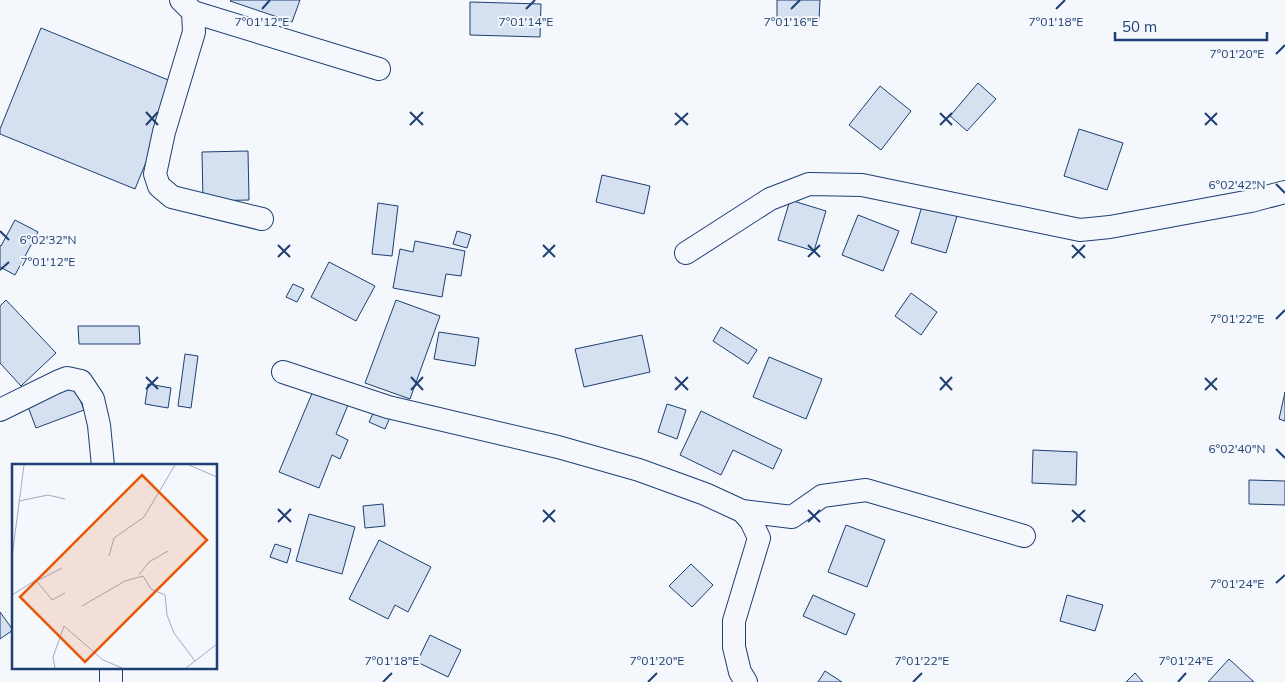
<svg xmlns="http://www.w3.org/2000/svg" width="1285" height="682" font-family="Mulish,sans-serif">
<rect width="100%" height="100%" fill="#f4f7fb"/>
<path fill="#d5e0f0" stroke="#1d3f73" d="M231 0H300L292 22 230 1Z
M777 0H820L819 20 777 19Z
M470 2 541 4 540 37 470 35Z
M41 28 178 84 135 189 0 134V129Z
M978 83 996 99 967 131 950 116Z
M880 86 911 111 881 150 849 125Z
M1079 129 1123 143 1107 190 1064 176Z
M248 151 249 200 203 201 202 152Z
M602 175 650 186 644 214 596 202Z
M790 200 826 211 814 251 778 240Z
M378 203 398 206 392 256 372 254Z
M922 206 957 216 946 253 911 243Z
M858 215 899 231 883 271 842 255Z
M15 220 38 232 15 275 0 267V245L1 246Z
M457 231 471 235 467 248 453 244Z
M415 241 465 251 461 276 446 274 442 297 393 288 400 249 413 252Z
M329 262 375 286 356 321 311 297Z
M293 284 304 289 297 302 286 297Z
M911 293 937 312 921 335 895 316Z
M6 300 56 353 21 386 0 363V306Z
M396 300 440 316 410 399 365 383Z
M78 326H139L140 344H79Z
M721 327 757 350 748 364 713 341Z
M439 332 479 338 475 366 434 359Z
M642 335 650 372 584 387 575 349Z
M185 354 198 356 191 408 178 406Z
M769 357 822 379 806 419 753 397Z
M148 384 171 388 168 408 145 404Z
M75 386 84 410 36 428 27 404Z
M313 391 348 405 336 434 348 440 340 459 332 455 319 488 279 472Z
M1285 392V421L1279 419Z
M667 404 686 410 677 439 658 432Z
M377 405 392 413 385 429 369 422Z
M701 411 782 450 773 469 733 450 721 475 680 455Z
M1033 450 1077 452 1076 485 1032 483Z
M1249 480 1285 481V505L1249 504Z
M383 504 385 526 365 528 363 506Z
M309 514 355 527 342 574 296 561Z
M846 525 885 540 867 587 828 572Z
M379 540 431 567 408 612 395 605 388 619 349 599Z
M275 544 291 549 287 563 270 557Z
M691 564 713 585 692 607 669 586Z
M813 595 855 614 846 635 803 616Z
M1067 595 1103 605 1095 631 1060 621Z
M0 612 13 630 0 639Z
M430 635 461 650 448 677 417 662Z
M1229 659 1254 682H1208Z
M825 671 842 682H818Z
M1135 673 1143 682H1126Z"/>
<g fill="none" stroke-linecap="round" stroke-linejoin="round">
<g stroke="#1d3f73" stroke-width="24">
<path id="minor" d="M181 0 193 12 194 32 164 132 155 174 159 186 172 197 262 219
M193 12 379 69
M686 253 770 199 809 184 862 185 1080 230 1110 227 1251 201 1285 192
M283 372 388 407 558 447 639 470 705 494 742 511 751 521 759 538 734 621V647L740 672 746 682
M0 410 57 382 67 378 81 381 93 399 99 425 103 466
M742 511 792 517 822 496 866 490 1024 536
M111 682V668"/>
</g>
<use href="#minor" stroke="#f4f7fb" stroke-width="22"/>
</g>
<path fill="none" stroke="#1d3f73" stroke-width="2" d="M262 9 270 0M526 9 535 0M791 9 800 0M1056 9 1065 0M1276 54 1285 45M146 112 158 125M410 112 423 125M675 113 688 125M940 113 952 125M1205 113 1217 125M146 125 158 112M410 125 423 112M675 125 688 113M940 125 952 113M1205 125 1217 113M1276 184 1285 193M0 231 9 240M278 245 290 257M543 245 555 257M808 245 820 257M1072 245 1085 258M278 257 290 245M543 257 555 245M808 257 820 245M1072 258 1085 245M0 270 9 262M1276 319 1285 310M146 377 158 389M411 377 423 390M675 377 688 390M940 377 952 390M1205 378 1217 390M146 389 158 377M411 390 423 377M675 390 688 377M940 390 952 377M1205 390 1217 378M1276 449 1285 458M278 509 291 522M543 510 555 522M808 510 820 522M1072 510 1085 522M278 522 291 509M543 522 555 510M808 522 820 510M1072 522 1085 510M1276 583 1285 575M383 682 392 673M648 682 657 673M913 682 922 673M1178 682 1186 673"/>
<g transform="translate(12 464)">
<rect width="205" height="205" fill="#f4f7fb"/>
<path fill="none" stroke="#9eadc5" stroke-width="1" d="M177 1 205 13M7 37 36 31 53 35M97 92 102 74 132 53 163 1M0 93 12 1M127 111 137 98 156 87M27 116 50 104M0 131 24 116 40 136 53 129M70 142 113 117 131 112 139 125 153 131 155 151 162 169 183 197M43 204 41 193 52 162 91 196 110 204M174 204 205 180"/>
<path fill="#e8590c" fill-opacity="0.15" stroke="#e8590c" stroke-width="2.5" d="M130 11 195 76 73 198 8 133Z"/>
<rect width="205" height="205" fill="none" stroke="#1d3f73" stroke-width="2.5"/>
</g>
<g font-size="12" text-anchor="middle" fill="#1d3f73" stroke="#f4f7fb" stroke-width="4" stroke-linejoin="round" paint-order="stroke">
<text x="262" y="26">7°01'12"E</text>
<text x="526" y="26">7°01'14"E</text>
<text x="791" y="26">7°01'16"E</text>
<text x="1056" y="26">7°01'18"E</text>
<text x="1237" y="58">7°01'20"E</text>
<text x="1237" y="189">6°02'42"N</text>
<text x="48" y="244">6°02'32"N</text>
<text x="48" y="266">7°01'12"E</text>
<text x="1237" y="323">7°01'22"E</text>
<text x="1237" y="453">6°02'40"N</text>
<text x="1237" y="588">7°01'24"E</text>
<text x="922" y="665">7°01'22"E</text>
<text x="392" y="665">7°01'18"E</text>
<text x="657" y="665">7°01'20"E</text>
<text x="1186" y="665">7°01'24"E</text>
</g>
<path d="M1115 32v8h152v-8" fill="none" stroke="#1d3f73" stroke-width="2.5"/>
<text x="1122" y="32" font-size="15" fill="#1d3f73" stroke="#f4f7fb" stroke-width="4" paint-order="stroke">50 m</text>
</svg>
